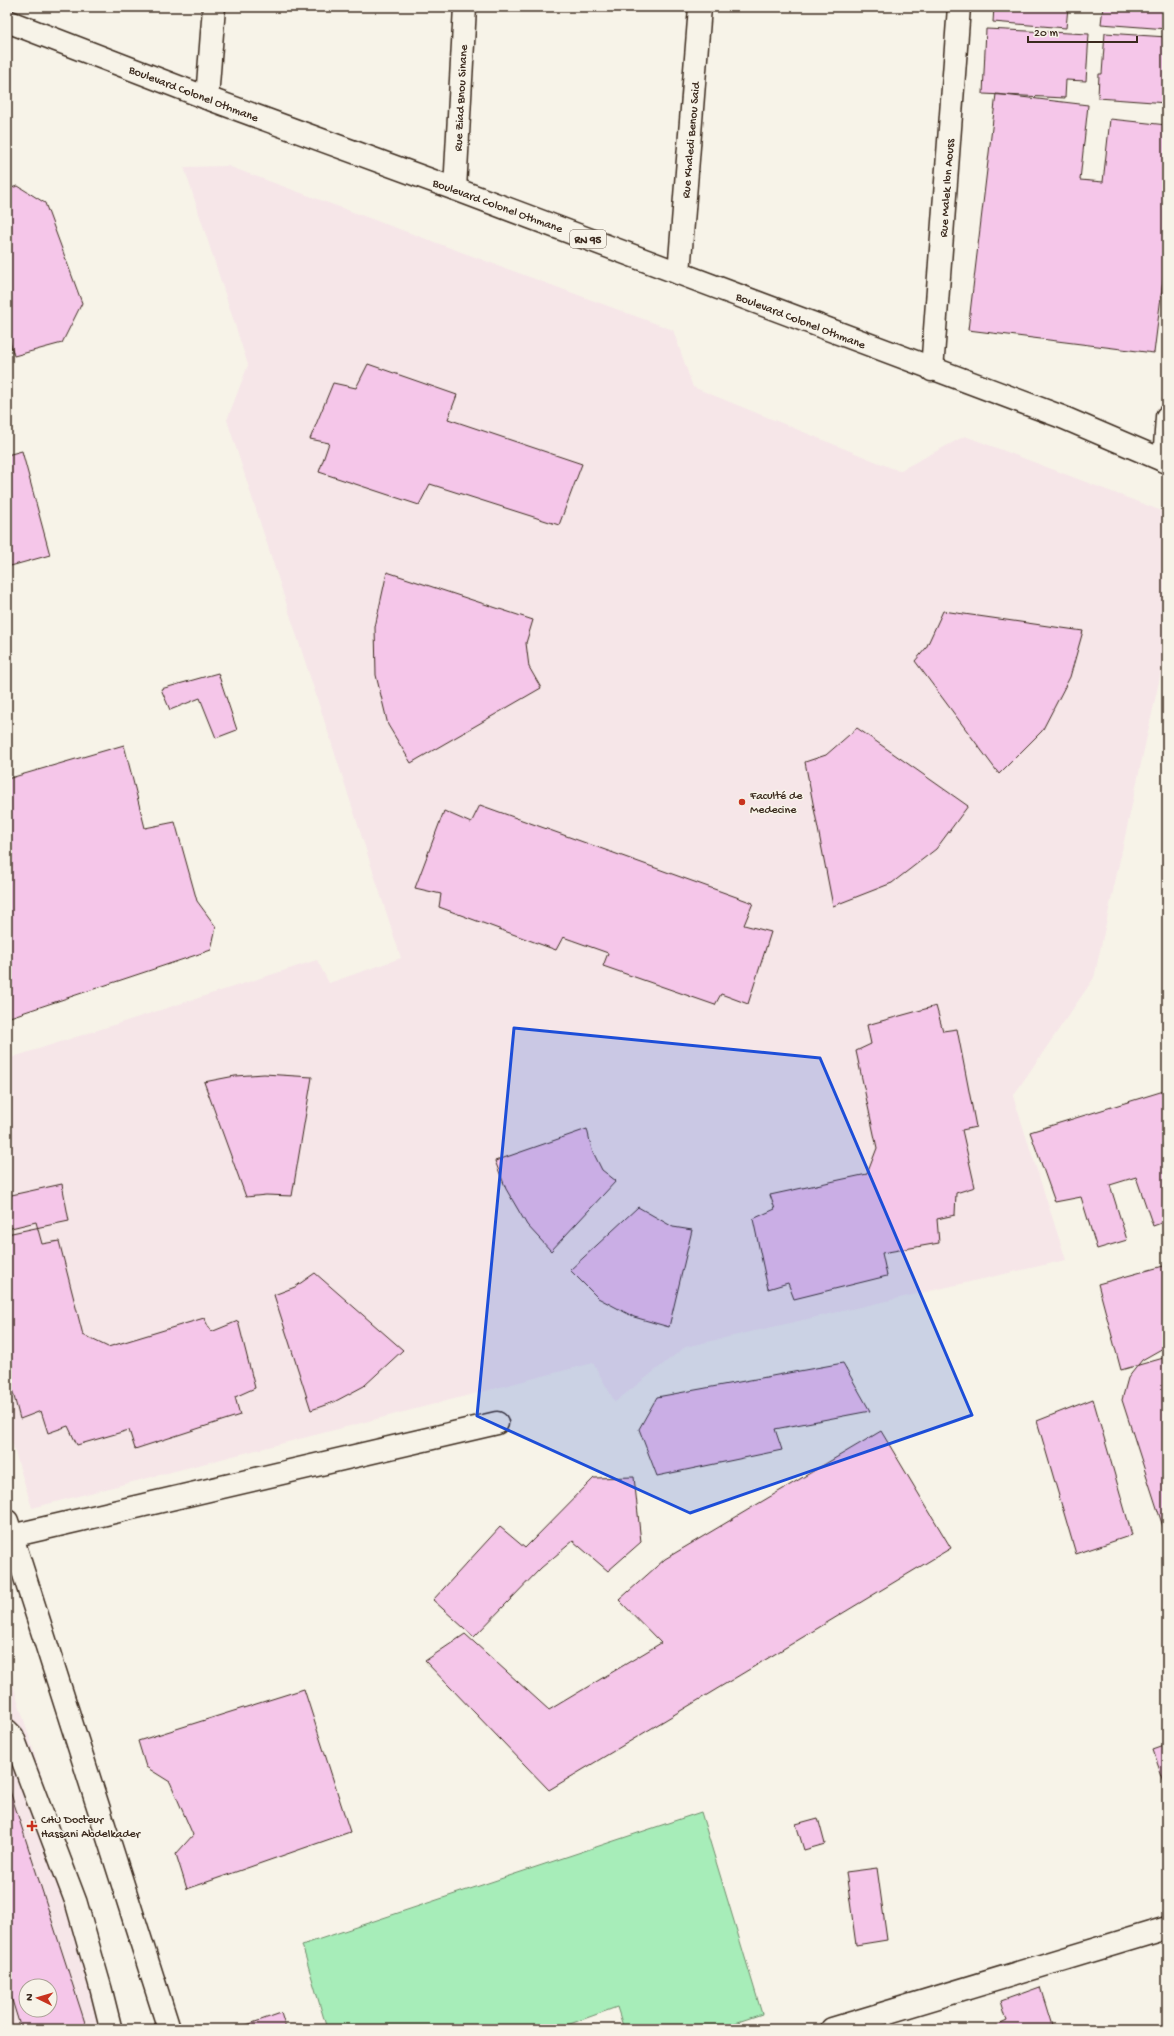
<svg xmlns="http://www.w3.org/2000/svg" width="1174" height="2036" font-family="'Gochi Hand',sans-serif">
<rect width="100%" height="100%" fill="#f7f3e8"/>
<filter id="ink" filterUnits="userSpaceOnUse"><feTurbulence type="fractalNoise" baseFrequency=".025" numOctaves="2"/><feDisplacementMap in="SourceGraphic" scale="8" xChannelSelector="R" yChannelSelector="G"/><feConvolveMatrix kernelMatrix="1 2 1 2 8 2 1 2 1" color-interpolation-filters="sRGB"/></filter>
<g filter="url(#ink)">
<path fill="#f6e6e8" fill-rule="evenodd" d="M228 166 673 330 693 387 899 471 965 436 1167 513V645L1094 978 1013 1096 1066 1260 685 1347 615 1402 593 1363 32 1508 7 1426V1059L317 960 329 983 401 958 227 420 248 365 184 167Z
M7 1666 121 2029H7ZM26 1986H50V2010H26Z"/>
<path fill="#a7edb9" stroke="#718c6c" d="M701 1812 762 2014 717 2029H624L617 2007 556 2029H327L302 1945Z"/>
<path fill="#f5c6e9" stroke="#3b2a1e" fill-rule="evenodd" d="M994 7H1068L1066 28 993 22Z
M1103 7H1167V29L1101 24Z
M986 29 1089 34 1086 81 1066 80 1065 98 983 94Z
M1105 33 1167 37V103L1098 98 1099 74H1102Z
M996 94 1088 105 1080 180 1103 182 1110 119 1167 125V248L1154 353 968 330Z
M18 186 45 203 82 303 62 343 14 356 7 331V189Z
M368 364 457 395 448 419 582 464 559 525 430 484 419 505 319 472 329 443 310 439 333 383 356 388Z
M22 451 50 555 7 567V455Z
M387 572 533 620 526 643 529 667 541 688 411 763 388 725 376 675 375 627Z
M943 611 1083 631 1070 677 1042 731 999 774 915 661 926 648Z
M218 673 237 730 216 738 200 698 170 710 161 689Z
M857 728 968 806 936 849 892 883 833 906 805 762 826 755Z
M124 745 145 828 175 822 197 901 216 927 211 950 7 1018V779Z
M480 805 753 903 744 925 771 932 748 1004 721 994 715 1005 603 966 608 953 563 937 556 950 439 907 441 894 415 888 444 811 471 823Z
M936 1006 943 1031 957 1029 976 1127 962 1130 975 1187 956 1193 955 1215 937 1219 939 1243 882 1253 887 1276 794 1299 788 1283 768 1289 753 1219 775 1209 770 1195 867 1174 877 1148 856 1051 871 1044 867 1025Z
M264 1074 312 1077 292 1196 266 1195 246 1197 204 1082 235 1076Z
M1167 1090V1221L1153 1226 1136 1177 1110 1185 1127 1240 1097 1249 1081 1197 1055 1202 1030 1132Z
M587 1129 592 1150 602 1170 616 1181 551 1251 527 1225 506 1189 495 1161Z
M62 1184 69 1221 7 1234V1196Z
M638 1207 673 1227 692 1230 669 1327 634 1317 598 1298 570 1270Z
M36 1222 42 1244 59 1241 83 1335 108 1347 204 1318 211 1332 238 1321 255 1388 235 1397 240 1415 135 1449 129 1430 77 1445 68 1426 48 1433 41 1411 20 1419 7 1370V1229Z
M1167 1265V1357L1121 1370 1098 1284Z
M315 1273 403 1350 364 1386 334 1402 311 1410 274 1295 295 1287Z
M1165 1347H1167V1539L1122 1400 1128 1378 1142 1360Z
M843 1363 870 1411 775 1429 782 1450 657 1476 639 1429 657 1397Z
M1093 1399 1132 1535 1076 1554 1037 1421Z
M881 1431 951 1548 549 1790 425 1661 465 1634 549 1710 661 1643 619 1600 665 1559Z
M634 1477 641 1542 608 1571 573 1541 541 1568 474 1637 433 1600 500 1527 525 1548 594 1478Z
M304 1689 350 1832 187 1889 176 1854 193 1835 170 1782 146 1767 138 1741Z
M1167 1745V1790L1153 1750Z
M9 1788 87 2029H21L7 1984V1789ZM26 1986H50V2010H26Z
M818 1818 825 1844 804 1850 796 1824Z
M877 1868 887 1940 856 1945 846 1872Z
M1040 1987 1053 2029H990L1007 2021 1001 2001Z
M281 2013 286 2029H235Z"/>
<g fill="none" stroke-linecap="round" stroke-linejoin="round">
<g stroke="#3b2a1e" stroke-width="24">
<path id="lane" d="M7 1730 13 1736 76 1902 101 1989 111 2029"/>
</g>
<g stroke="#3b2a1e" stroke-width="25">
<path id="street" d="M207 98 214 7
M455 189 465 7
M679 273 700 7
M932 370 959 7
M1164 461 1167 417
M7 1521 169 2029
M11 1536 497 1423
M832 2029 1167 1928"/>
</g>
<g stroke="#3b2a1e" stroke-width="25">
<path id="primary" d="M7 21 207 98 455 189 1062 417 1167 462"/>
</g>
<use href="#lane" stroke="#f7f3e8" stroke-width="21"/>
<use href="#street" stroke="#f7f3e8" stroke-width="22"/>
<use href="#primary" stroke="#f7f3e8" stroke-width="22"/>
</g>
</g>
<path fill="#1d4ed8" fill-opacity="0.2" stroke="#1d4ed8" stroke-width="3" stroke-linejoin="round" d="M514 1028 820 1058 972 1415 690 1513 477 1416Z"/>
<g fill="#c8321e" stroke="#f7f3e8" stroke-width="1.5">
<circle cx="742" cy="802" r="4"/>
<path d="M30 1820h4v4h4v4h-4v4h-4v-4h-4v-4h4z"/>
</g>
<g text-anchor="middle" stroke-width="3" stroke-linejoin="round" paint-order="stroke">
<rect fill="#f7f3e8" stroke="#73665b" stroke-width="1" x="570" y="230" width="36" height="18" rx="3"/>
<g font-size="11" font-weight="bold" fill="#3b2a1e">
<text x="588" y="243">RN 95</text>
</g>
<g font-size="12" fill="#3b2a1e" stroke="#f7f3e8">
<text transform="translate(194 93) rotate(21)" y="4">Boulevard Colonel Othmane</text>
<text transform="translate(460 98) rotate(-87)" y="4">Rue Ziad Bnou Sinane</text>
<text transform="translate(690 140) rotate(-85)" y="4">Rue Khaledi Benou Said</text>
<text transform="translate(946 188) rotate(-86)" y="4">Rue Malek Ibn Aouss</text>
<text transform="translate(498 205) rotate(20)" y="4">Boulevard Colonel Othmane</text>
<text transform="translate(801 320) rotate(21)" y="4">Boulevard Colonel Othmane</text>
</g>
<g font-size="12" fill="#3b2a1e" stroke="#f7f3e8" text-anchor="start">
<text x="750" y="799">Faculté de<tspan x="750" dy="14">Medecine</tspan></text>
<text x="41" y="1823">CHU Docteur<tspan x="41" dy="14">Hassani Abdelkader</tspan></text>
</g>
</g>
<rect width="1174" height="2036" fill="none" stroke="#f7f3e8" stroke-width="24"/>
<rect x="12" y="12" width="1150" height="2012" fill="none" stroke="#3b2a1e" stroke-width="1.5" filter="url(#ink)"/>
<g transform="translate(38 1998) rotate(275)"><circle r="19" fill="#f7f3e8" stroke="#aca397"/>
<path d="M0-3L7 15L0 10L-7 15Z" fill="#c8321e"/>
<text y="-6" font-size="11" font-weight="bold" text-anchor="middle" fill="#3b2a1e">N</text>
</g>
<path d="M1028 36v6h109v-6" fill="none" stroke="#3b2a1e" stroke-width="2"/>
<text x="1034" y="36" font-size="12" fill="#3b2a1e" stroke="#f7f3e8" stroke-width="3" paint-order="stroke">20 m</text>
</svg>
